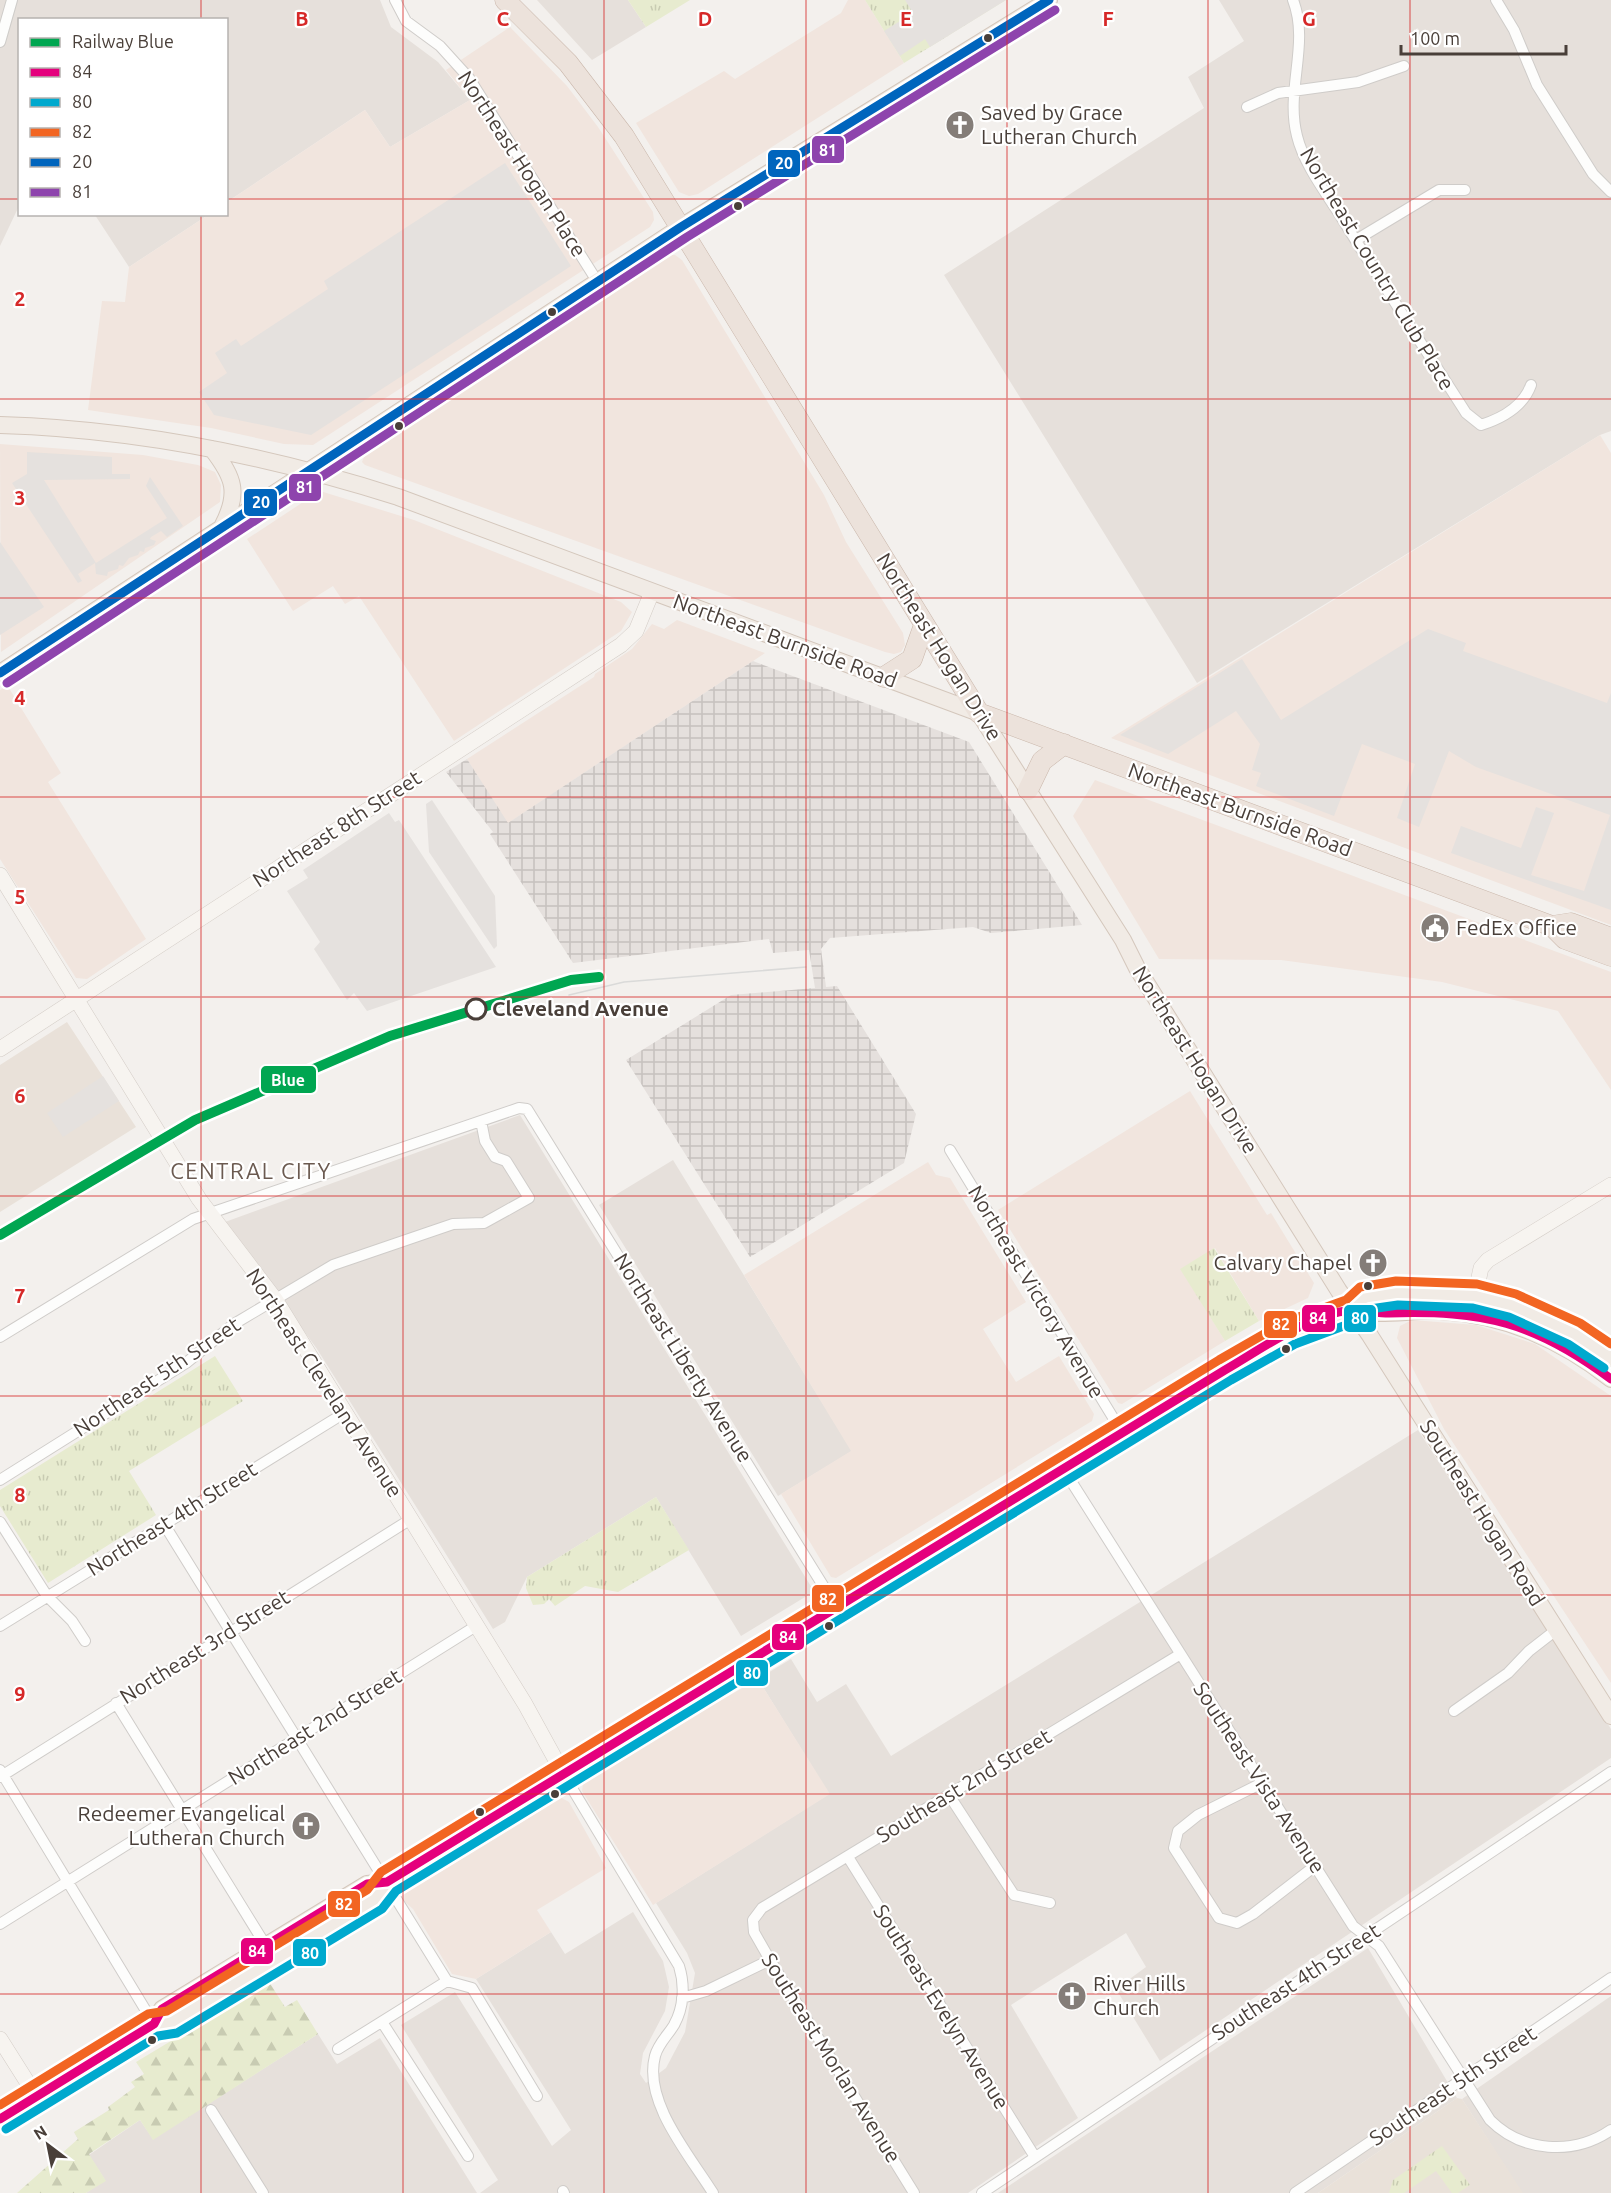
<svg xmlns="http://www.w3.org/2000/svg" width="1611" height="2193" font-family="Ubuntu,sans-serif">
<defs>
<pattern id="industrial-grid" width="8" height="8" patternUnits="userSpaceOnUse" patternTransform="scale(1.5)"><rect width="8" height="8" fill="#e5e0dd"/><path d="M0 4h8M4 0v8" fill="none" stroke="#c6c1be"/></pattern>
<pattern id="grass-tufts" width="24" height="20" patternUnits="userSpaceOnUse" patternTransform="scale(1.5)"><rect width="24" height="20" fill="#e7ebcf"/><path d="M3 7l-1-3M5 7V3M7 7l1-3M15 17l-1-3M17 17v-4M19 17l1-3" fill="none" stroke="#c8cbb2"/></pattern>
<pattern id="forest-firs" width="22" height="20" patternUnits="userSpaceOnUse" patternTransform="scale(1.5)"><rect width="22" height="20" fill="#e7ebcf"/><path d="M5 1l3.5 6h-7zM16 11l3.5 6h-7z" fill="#c8cbb2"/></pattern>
</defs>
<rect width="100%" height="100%" fill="#f3f0ed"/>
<path fill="#e6e0db" d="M0 0H380L391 27 438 62 470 100 390 147 365 110 227 202 226 20H20L19 206 0 246Z
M537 0H628L646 27 592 60Z
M1219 0H1611V431L1600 435 1197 683 944 275 1204 108 1188 77 1244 41Z
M95 215H208L129 267Z
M520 1115 812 1588 810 1594 741 1636 656 1497 527 1577 505 1622 493 1629 317 1349 225 1222Z
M673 1160 852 1451 778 1496 599 1205Z
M1418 1430 1611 1729V1758L1160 2061 1116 1989 1146 1967 1126 1933 1011 2005 1078 2118 968 2193H480L498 2180 401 2025 455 1992 552 2146 571 2130 476 1979 551 1932 565 1954 633 1912 663 1961 669 1987 665 2011 643 2053 640 2074 646 2083 666 2068 685 2032 695 1973 687 1953 656 1903 829 1794 758 1679 791 1659 817 1702 846 1684 891 1756Z
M1368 1948 1457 2098 1318 2193H998Z
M1611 1996V2193H1522L1462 2099Z
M318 2034 337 2064 380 2038 477 2193H86L105 2180 89 2155 140 2120 153 2139Z"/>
<path fill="#f1e5de" d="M848 0H865L904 63 698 194 689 196 679 192 636 123 724 71 735 79 841 13Z
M510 27 567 86 598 127 653 212 654 220 650 227 313 445 284 444 211 428 88 410 102 301 125 302 129 267 208 215 226 214 227 202 365 110 390 147 470 100 446 70Z
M670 255H675L682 260 824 495 846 542 903 633 905 645 901 652 894 654 885 652 365 465 362 462 366 452Z
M1600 435 1611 453V925L1111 738Z
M0 444 143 455 198 465 215 472 221 485 220 502 1 652Z
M320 491 414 520 621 602 632 612 621 631 454 741 359 596 345 604 333 586 293 611 247 539Z
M677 620 765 653 507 824 467 759 594 677 595 674 632 649 652 624 664 629Z
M7 685 61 773 48 782 146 939 87 979 76 978 0 859V690Z
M1095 780 1611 972V1090L1558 1011 1442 982 1281 960 1159 959 1073 816Z
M1190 1091 1267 1215 1271 1213 1314 1283 1308 1298 1259 1321 1215 1248 1181 1269 1225 1341 1122 1404 1118 1403 998 1210Z
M928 1162 936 1175 950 1178 1026 1302 983 1329 1016 1382 1059 1356 1094 1414 1092 1421 836 1578 831 1577 781 1494 851 1451 744 1275Z
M1412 1320 1476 1325 1535 1344 1611 1396V1683L1444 1429 1397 1338 1400 1326Z
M758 1679 830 1794 653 1905 582 1791 583 1784 588 1777Z
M560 1797 569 1802 606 1868 537 1910 551 1932 476 1979 452 1974 413 1909 404 1901 405 1891 411 1885 422 1883 543 1809 550 1800Z"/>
<path fill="url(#industrial-grid)" d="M753 661 969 742 1082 925 991 933 973 927 830 938 821 949 826 987 837 986 916 1114 904 1163 750 1257 626 1060 731 995 815 988 809 950 773 953 769 939 573 963 490 834 493 832 446 772 467 759 508 823Z"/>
<path fill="#e9e1d9" d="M67 1022 136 1127 0 1212V1065Z
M1457 2098 1462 2099 1523 2193H1318Z"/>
<path fill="url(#grass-tufts)" d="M628 0H690L646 27Z
M865 0H1006L904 63Z
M1214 1248 1259 1321 1225 1341 1180 1269Z
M215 1356 243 1401 129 1471 156 1515 48 1583 0 1506V1490Z
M656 1497 689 1550 618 1592 585 1586 555 1606 549 1599 544 1604 533 1605 526 1588 527 1577Z
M1442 2146 1470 2185 1458 2193H1452L1436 2171 1404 2193H1389L1393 2180Z"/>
<path fill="url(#forest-firs)" d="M269 1982 285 2007 297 2000 318 2034 153 2140 140 2120 89 2154 106 2181 86 2193H17L78 2139 74 2132 109 2110 108 2107 135 2087 131 2082 144 2074 136 2062Z"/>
<path fill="#e5e1de" d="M905 0H1006L930 47 925 39 900 56 884 31 913 13Z
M505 163 571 266 311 435 214 415 199 392 227 373 215 353 236 339 241 346 328 289 324 281Z
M27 452 112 457V474H130V479L44 480 96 563 167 518 146 486 150 477 183 526 167 537 161 531 151 537 150 539 156 541 154 545 145 548 144 552 140 551 138 555 129 558 123 566 119 565 118 569 108 572 107 576 96 574 95 563 78 574 82 581 78 583 12 483 27 474Z
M0 542 44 607 0 635Z
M1428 629 1466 643 1463 651 1607 703 1611 693V910L1451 853 1461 826 1521 848 1536 807 1554 813 1531 875 1584 891 1610 815 1476 767 1449 751 1419 827 1397 818 1415 764 1362 744 1334 816 1256 786 1261 773 1252 770 1260 744 1236 711 1168 754 1120 735 1242 659 1281 720Z
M432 800 495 896 497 946 494 949 429 852 426 804Z
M389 813 395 822 399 820 496 967 367 1011 354 993 347 1000 314 949 320 942 287 891 308 878 303 870Z
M103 1076 119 1101 63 1137 47 1113Z"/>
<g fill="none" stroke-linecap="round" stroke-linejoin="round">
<g stroke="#cfccc9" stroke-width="12">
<path id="street" d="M395 0 406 21 440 46 469 78 597 281
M1293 0C1310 44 1285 90 1297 136 1304 165 1327 194 1343 220 1383 285 1425 349 1466 413L1481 425C1503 418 1523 407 1531 385
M1496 0 1514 30 1537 85 1593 174 1611 192
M0 42 12 0
M1247 107 1278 93 1358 82 1404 66
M1356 240 1439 190H1465
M950 1150 1123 1434
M0 1337 193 1219 519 1108 527 1109 837 1608
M1064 1470 1353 1926 1379 1946 1490 2120C1522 2152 1573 2156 1611 2130
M0 1480 186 1363 234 1324 333 1265 453 1224 484 1223 529 1198 506 1161 495 1157 485 1141 481 1121
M0 1522 47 1596 72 1621 85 1641
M164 1524 447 1981 472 1988 537 2096
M0 1626 346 1412
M116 1703 266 1946
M1454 1711 1508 1673 1529 1651 1556 1630
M0 1770 154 2024
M564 1775 679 1966C685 1985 684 2007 674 2025 668 2035 658 2044 655 2056 643 2102 690 2156 713 2193
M0 1777 411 1519
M1262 1783 1198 1815 1178 1831 1174 1848 1219 1918 1237 1923 1253 1914 1315 1866
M949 1795 1014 1895 1050 1903
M848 1857 1035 2157
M0 1924 476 1626
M682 1998 706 1991 770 1960
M382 2022 468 2156
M338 2049 447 1981
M211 2110 263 2193
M563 2191 564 2193
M914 2193 770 1960 754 1932 753 1920 762 1908 1179 1655
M982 2193 1611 1772
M1295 2193 1611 1978"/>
</g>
<g stroke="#d3ccc6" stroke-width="16">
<path id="secondary" d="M0 875 199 1199 275 1299 525 1704 564 1775
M0 1049 621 645 636 631 652 592
M1475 1296 1481 1268 1488 1260 1611 1185
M0 2039 36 2096"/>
</g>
<g stroke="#d4c7bc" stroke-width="18">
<path id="primary" d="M0 425C136 429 270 456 398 497L979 713 1123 940 1137 968 1339 1291 1369 1334 1611 1716
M212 449C234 477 240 493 222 527
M0 673 681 227 1049 0
M1352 1310C1356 1307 1361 1300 1366 1298 1383 1290 1412 1292 1430 1293 1499 1298 1555 1315 1611 1358
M154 2024 171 2023 376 1899 387 1882
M0 2119 154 2024 162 2009 367 1884 387 1882 1225 1370C1257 1351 1316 1313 1353 1310 1362 1310 1371 1313 1380 1313 1400 1313 1420 1310 1440 1311 1503 1314 1562 1340 1611 1379"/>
</g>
<g stroke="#c9b6aa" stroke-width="21">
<path id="highway" d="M505 0 568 63 624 136 979 713 1552 926 1565 939 1611 956
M884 677 912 659 924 625
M1028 790 1042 761 1064 744
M1552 926 1571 923 1611 938"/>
</g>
<use href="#street" stroke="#fdfdfc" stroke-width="10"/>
<use href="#secondary" stroke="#f7f4f0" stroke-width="15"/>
<use href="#primary" stroke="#f1ebe5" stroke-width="16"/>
<use href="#highway" stroke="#ece2db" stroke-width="20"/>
<path stroke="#dadad9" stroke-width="1.5" d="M569 995 624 982 806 967"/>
<g stroke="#fff" stroke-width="14">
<path id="bus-1" d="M0 2119 154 2024 162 2009 367 1884 387 1882 1225 1370C1261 1349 1298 1322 1339 1312 1356 1308 1372 1313 1389 1313 1483 1310 1535 1322 1611 1379"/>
</g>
<g stroke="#fff" stroke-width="14">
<path id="bus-2" d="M6 2129 158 2036 177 2033 382 1909 396 1891 1231 1380 1295 1344 1357 1321 1370 1309 1398 1305 1473 1308 1509 1317 1568 1344 1604 1368"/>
</g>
<g stroke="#fff" stroke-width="14">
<path id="bus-3" d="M0 2105 148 2014 167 2011 367 1890 381 1872 1219 1360 1285 1322 1346 1300 1360 1287 1396 1281 1477 1284 1516 1294 1580 1323 1611 1344"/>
</g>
<g stroke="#fff" stroke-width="14">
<path id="bus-4" d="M0 673 681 227 1049 0"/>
</g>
<g stroke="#fff" stroke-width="14">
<path id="bus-5" d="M7 683 687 237 1055 10"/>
</g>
<use href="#bus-1" stroke="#e5007d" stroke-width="9"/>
<use href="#bus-2" stroke="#00a9ce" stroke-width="9"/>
<use href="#bus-3" stroke="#f26522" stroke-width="9"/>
<use href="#bus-4" stroke="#0065bd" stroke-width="9"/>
<use href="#bus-5" stroke="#8e44ad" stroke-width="9"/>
<g stroke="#fff" stroke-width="15">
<path id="rail-1" d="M0 1235 195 1120 390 1036 571 980 599 977"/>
</g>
<use href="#rail-1" stroke="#00a651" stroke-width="10"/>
</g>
<path fill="none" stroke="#d62828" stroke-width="1.5" stroke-opacity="0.55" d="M201 0V20M403 0V2193M604 0V2193M806 0V2193M1007 0V2193M1208 0V2193M1410 0V2193M0 199H20M226 199H1611M201 214V2193M0 399H1611M0 598H1611M0 797H1611M0 997H1611M0 1196H1611M0 1396H1611M0 1595H1611M0 1794H1611M0 1994H1611"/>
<defs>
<g id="church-disc" transform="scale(1.5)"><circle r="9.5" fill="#847d78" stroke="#fff"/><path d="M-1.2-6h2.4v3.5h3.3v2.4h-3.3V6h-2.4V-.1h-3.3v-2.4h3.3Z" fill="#fff"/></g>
<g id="civic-disc" transform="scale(1.5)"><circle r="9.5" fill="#847d78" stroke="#fff"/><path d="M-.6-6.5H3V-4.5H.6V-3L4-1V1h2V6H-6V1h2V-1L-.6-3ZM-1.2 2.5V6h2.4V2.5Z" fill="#fff"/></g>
</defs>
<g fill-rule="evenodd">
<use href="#church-disc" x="960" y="125"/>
<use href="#civic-disc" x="1435" y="928"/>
<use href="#church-disc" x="1373" y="1263"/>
<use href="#church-disc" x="306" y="1826"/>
<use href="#church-disc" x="1072" y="1996"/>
</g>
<g fill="#493f39" stroke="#fff" stroke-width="2">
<circle cx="988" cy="38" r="5"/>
<circle cx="738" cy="206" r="5"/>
<circle cx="552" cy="312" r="5"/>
<circle cx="399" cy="426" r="5"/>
<circle cx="1368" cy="1286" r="5"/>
<circle cx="1286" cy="1349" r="5"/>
<circle cx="829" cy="1626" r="5"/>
<circle cx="555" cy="1794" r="5"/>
<circle cx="480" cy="1812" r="5"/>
<circle cx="152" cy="2040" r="5"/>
</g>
<circle fill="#fff" stroke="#493f39" stroke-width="3" cx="476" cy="1009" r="10"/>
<g text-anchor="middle" stroke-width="4.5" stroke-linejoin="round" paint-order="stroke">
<g font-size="21" fill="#493f39" stroke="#fff" text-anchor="start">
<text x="981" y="120">Saved by Grace<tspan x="981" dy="24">Lutheran Church</tspan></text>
<text x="1456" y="935">FedEx Office</text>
<text x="1352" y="1270" text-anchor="end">Calvary Chapel</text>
<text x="285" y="1821" text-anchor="end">Redeemer Evangelical<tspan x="285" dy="24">Lutheran Church</tspan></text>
<text x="1093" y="1991">River Hills<tspan x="1093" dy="24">Church</tspan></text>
</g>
<g font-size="21" fill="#493f39" stroke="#fff">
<text transform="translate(522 164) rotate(57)" y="7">Northeast Hogan Place</text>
<text transform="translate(1377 269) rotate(59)" y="7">Northeast Country Club Place</text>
<text transform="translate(785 641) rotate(20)" y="7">Northeast Burnside Road</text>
<text transform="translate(939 647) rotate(58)" y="7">Northeast Hogan Drive</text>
<text transform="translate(1240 810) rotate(20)" y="7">Northeast Burnside Road</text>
<text transform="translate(337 829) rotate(-33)" y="7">Northeast 8th Street</text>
<text transform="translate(1195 1060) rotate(58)" y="7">Northeast Hogan Drive</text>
<text transform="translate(1036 1292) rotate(59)" y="7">Northeast Victory Avenue</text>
<text transform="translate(683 1358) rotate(58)" y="7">Northeast Liberty Avenue</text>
<text transform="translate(157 1377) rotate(-34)" y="7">Northeast 5th Street</text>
<text transform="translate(324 1383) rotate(57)" y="7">Northeast Cleveland Avenue</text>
<text transform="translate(1482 1513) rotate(58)" y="7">Southeast Hogan Road</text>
<text transform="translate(172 1519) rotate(-32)" y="7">Northeast 4th Street</text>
<text transform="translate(205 1647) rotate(-32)" y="7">Northeast 3rd Street</text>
<text transform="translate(315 1727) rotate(-32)" y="7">Northeast 2nd Street</text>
<text transform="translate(1259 1778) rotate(57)" y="7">Southeast Vista Avenue</text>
<text transform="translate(964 1786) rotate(-31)" y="7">Southeast 2nd Street</text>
<text transform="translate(1296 1982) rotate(-33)" y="7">Southeast 4th Street</text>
<text transform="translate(941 2007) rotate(58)" y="7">Southeast Evelyn Avenue</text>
<text transform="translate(831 2058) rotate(58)" y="7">Southeast Morlan Avenue</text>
<text transform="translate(1453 2086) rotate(-34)" y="7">Southeast 5th Street</text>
</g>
<g font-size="21" font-weight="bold" fill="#493f39" stroke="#fff" text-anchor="start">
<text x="492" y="1016">Cleveland Avenue</text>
</g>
<g font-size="22" letter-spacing="1.5" fill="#6b5a50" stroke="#fff">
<text x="251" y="1179">CENTRAL CITY</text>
</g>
</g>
<g font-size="20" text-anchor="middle" font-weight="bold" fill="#d62828" stroke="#fff" stroke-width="4.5" stroke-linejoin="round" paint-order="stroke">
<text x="302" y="26">B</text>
<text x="503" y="26">C</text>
<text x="705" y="26">D</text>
<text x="906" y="26">E</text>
<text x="1108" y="26">F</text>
<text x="1309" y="26">G</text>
<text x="20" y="306">2</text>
<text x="20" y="505">3</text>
<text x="20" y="705">4</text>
<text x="20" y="904">5</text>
<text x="20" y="1103">6</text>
<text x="20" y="1303">7</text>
<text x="20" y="1502">8</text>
<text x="20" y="1701">9</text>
</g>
<g stroke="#fff" stroke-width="2">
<rect x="811" y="135" width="34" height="29" rx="6" fill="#8e44ad"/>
<rect x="767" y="149" width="34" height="29" rx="6" fill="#0065bd"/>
<rect x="288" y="473" width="34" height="29" rx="6" fill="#8e44ad"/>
<rect x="243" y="488" width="35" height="29" rx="6" fill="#0065bd"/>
<rect x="260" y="1065" width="57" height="29" rx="6" fill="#00a651"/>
<rect x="1343" y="1304" width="34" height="29" rx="6" fill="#00a9ce"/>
<rect x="1301" y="1304" width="35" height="29" rx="6" fill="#e5007d"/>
<rect x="1263" y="1310" width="35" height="29" rx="6" fill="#f26522"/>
<rect x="811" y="1584" width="34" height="29" rx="6" fill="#f26522"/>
<rect x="771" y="1623" width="34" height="28" rx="6" fill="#e5007d"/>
<rect x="735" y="1659" width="34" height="28" rx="6" fill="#00a9ce"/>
<rect x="327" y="1890" width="34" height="28" rx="6" fill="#f26522"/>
<rect x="240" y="1937" width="34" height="28" rx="6" fill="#e5007d"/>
<rect x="292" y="1938" width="35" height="29" rx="6" fill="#00a9ce"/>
</g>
<g font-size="16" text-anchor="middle" font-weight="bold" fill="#fff">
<text x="828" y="156">81</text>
<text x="784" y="169">20</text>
<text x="305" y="493">81</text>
<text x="261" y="508">20</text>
<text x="288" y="1086">Blue</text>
<text x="1360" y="1324">80</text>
<text x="1318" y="1324">84</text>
<text x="1281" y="1330">82</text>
<text x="828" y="1605">82</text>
<text x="788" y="1643">84</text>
<text x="752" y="1679">80</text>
<text x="344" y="1910">82</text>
<text x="257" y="1957">84</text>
<text x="310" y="1959">80</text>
</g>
<rect x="18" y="18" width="210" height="198" fill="#ffffff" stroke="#b6b2b0" stroke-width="1.5"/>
<rect x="30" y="38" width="30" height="9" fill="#00a651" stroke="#b6b2b0" stroke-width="1.5"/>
<text x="72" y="48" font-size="18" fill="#493f39">Railway Blue</text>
<rect x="30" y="68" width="30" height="9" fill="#e5007d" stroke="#b6b2b0" stroke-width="1.5"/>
<text x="72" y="78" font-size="18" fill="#493f39">84</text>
<rect x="30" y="98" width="30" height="9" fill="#00a9ce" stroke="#b6b2b0" stroke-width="1.5"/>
<text x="72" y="108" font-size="18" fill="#493f39">80</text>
<rect x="30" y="128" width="30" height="9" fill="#f26522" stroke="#b6b2b0" stroke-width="1.5"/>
<text x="72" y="138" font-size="18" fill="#493f39">82</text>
<rect x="30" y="158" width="30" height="9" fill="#0065bd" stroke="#b6b2b0" stroke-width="1.5"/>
<text x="72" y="168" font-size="18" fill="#493f39">20</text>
<rect x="30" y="188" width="30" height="9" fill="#8e44ad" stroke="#b6b2b0" stroke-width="1.5"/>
<text x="72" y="198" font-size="18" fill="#493f39">81</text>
<g transform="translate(48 2145) rotate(328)" stroke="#ffffff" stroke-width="4.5" paint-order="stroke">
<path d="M0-4.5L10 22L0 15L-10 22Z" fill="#493f39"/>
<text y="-9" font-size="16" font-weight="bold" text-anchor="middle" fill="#493f39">N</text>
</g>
<path d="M1401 45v9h165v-9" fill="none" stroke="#493f39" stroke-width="3"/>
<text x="1410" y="45" font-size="18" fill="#493f39" stroke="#ffffff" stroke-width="4.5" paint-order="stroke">100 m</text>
</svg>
